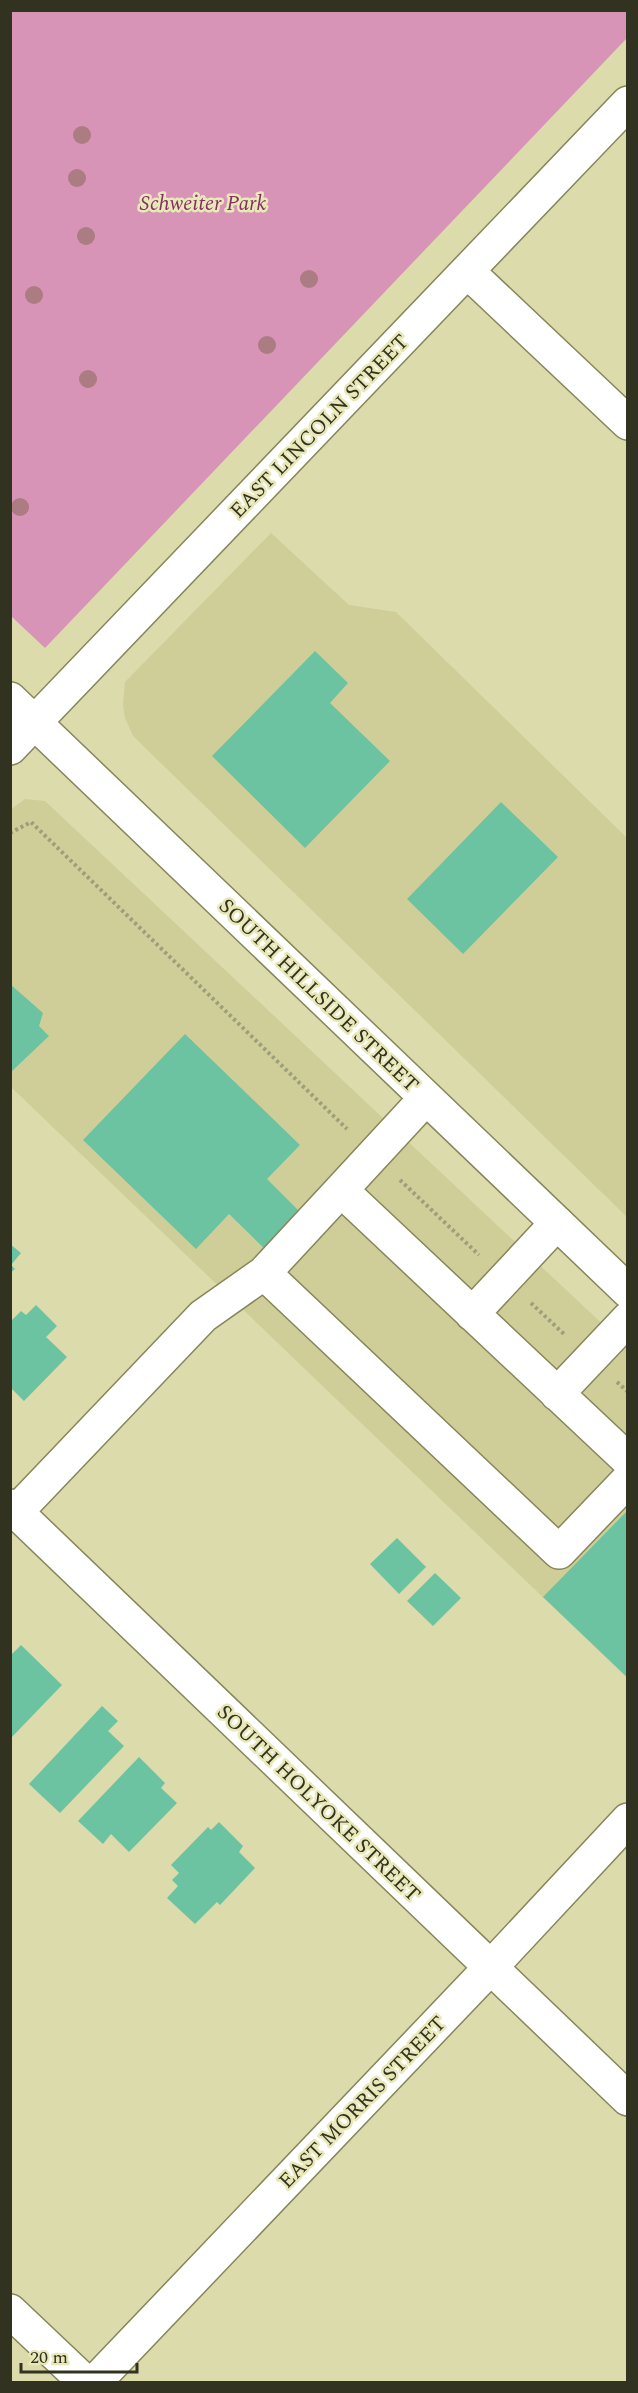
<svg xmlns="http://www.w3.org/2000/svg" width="638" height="2393" font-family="Spectral,serif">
<rect width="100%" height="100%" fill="#dbdbac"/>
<path fill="#cfce98" d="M271 533 349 605 396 612 627 838V1217L133 736 125 718 123 705 125 682Z
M25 799 45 801 627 1347V1678L11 1087 10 810Z"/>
<path fill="#d894b7" d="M10 11H627V38L45 648 11 616Z"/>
<path fill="#6bc3a2" d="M315 651 348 683 330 703 390 761 305 848 212 756Z
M501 802 558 857 463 954 407 899Z
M10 984 43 1013 39 1026 49 1036 10 1073Z
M185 1034 300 1145 267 1179 305 1217 270 1254 229 1214 196 1249 83 1140Z
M10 1244 21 1253 11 1265 15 1269 10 1273Z
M36 1305 57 1326 46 1337 67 1357 24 1401 10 1387V1322L21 1311 26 1315Z
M628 1510V1678L543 1597Z
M397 1538 426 1567 399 1594 370 1564Z
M435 1573 461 1598 433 1626 407 1601Z
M21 1645 62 1685 10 1739V1656Z
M102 1706 118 1721 108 1731 124 1746 60 1813 29 1784Z
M139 1757 165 1783 161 1788 177 1803 129 1852 111 1834 103 1844 78 1821Z
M219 1822 243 1846 239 1852 255 1868 220 1905 217 1902 195 1924 167 1898 178 1886 172 1880 179 1873 171 1865 208 1827 211 1830Z"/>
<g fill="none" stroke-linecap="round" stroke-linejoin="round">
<g stroke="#87865a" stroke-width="36">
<path id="minor" d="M467 271 628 423
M10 748 628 103
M426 1098 341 1190 628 1460
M341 1190 264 1273 559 1552 628 1480
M472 1314 557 1223
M557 1394 628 1319
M10 1506 628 2099
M16 1512 203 1316 264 1273
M10 2311 85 2382
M95 2382 490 1968 628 1820"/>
</g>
<g stroke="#87865a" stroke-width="36">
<path id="major" d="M10 699 628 1291"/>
</g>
<path stroke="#9e9e7a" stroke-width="4" stroke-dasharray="3 3" stroke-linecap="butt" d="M10 833 31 822 347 1129
M400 1180 479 1255
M531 1303 565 1335
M617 1382 628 1392"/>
<use href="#minor" stroke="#fff" stroke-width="33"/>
<use href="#major" stroke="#fff" stroke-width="33"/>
</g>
<g fill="#ab7c82">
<circle cx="82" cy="135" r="9"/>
<circle cx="77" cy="178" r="9"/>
<circle cx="86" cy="236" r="9"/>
<circle cx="309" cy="279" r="9"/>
<circle cx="34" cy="295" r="9"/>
<circle cx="267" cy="345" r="9"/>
<circle cx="88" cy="379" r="9"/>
<circle cx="20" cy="507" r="9"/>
</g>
<g text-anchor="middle" stroke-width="5" stroke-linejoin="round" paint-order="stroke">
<g font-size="21" font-style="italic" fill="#832f60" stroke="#e8e8b8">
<text x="203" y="210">Schweiter Park</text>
</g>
<g font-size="21" fill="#323220" stroke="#e8e8b8">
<text transform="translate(319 426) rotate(-46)" y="7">EAST LINCOLN STREET</text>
<text transform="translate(319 995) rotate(44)" y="7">SOUTH HILLSIDE STREET</text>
<text transform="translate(319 1803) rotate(44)" y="7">SOUTH HOLYOKE STREET</text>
<text transform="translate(362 2102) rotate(-46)" y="7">EAST MORRIS STREET</text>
</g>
</g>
<rect width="638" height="2393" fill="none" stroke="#323220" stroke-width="24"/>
<path d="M21 2363v9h116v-9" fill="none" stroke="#323220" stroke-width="3"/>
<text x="30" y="2363" font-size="18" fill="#323220" stroke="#e8e8b8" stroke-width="4.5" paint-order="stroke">20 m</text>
</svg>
